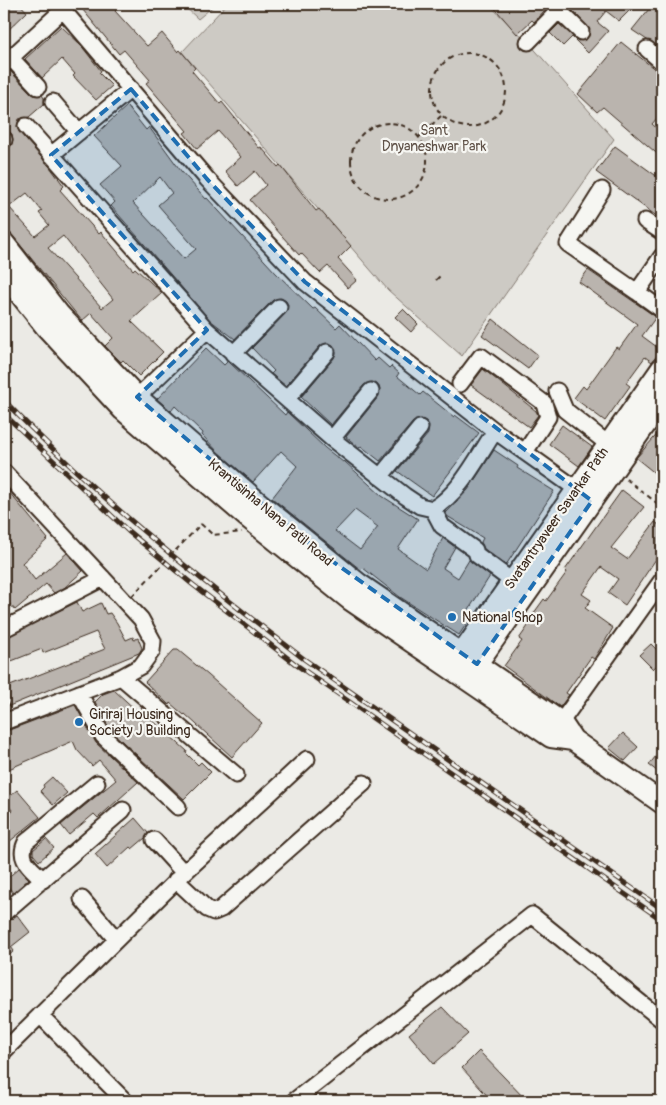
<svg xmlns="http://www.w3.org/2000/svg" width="666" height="1105" font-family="Pangolin,sans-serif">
<rect width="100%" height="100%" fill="#ebeae5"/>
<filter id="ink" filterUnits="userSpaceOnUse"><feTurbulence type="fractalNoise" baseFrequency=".02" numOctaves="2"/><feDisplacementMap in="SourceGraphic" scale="10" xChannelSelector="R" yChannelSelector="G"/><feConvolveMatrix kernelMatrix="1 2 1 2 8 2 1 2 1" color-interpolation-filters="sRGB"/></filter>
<g filter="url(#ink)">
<path fill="#cdcac4" stroke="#847a71" d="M182 4H216L198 19Z
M227 4H488L528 42 614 139 462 356 388 290 182 52Z"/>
<path fill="#bab4ae" stroke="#3b2a1e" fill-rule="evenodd" d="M4 4H20L27 12 4 34Z
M78 4H112L117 9 115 11 147 46 162 33 178 52 180 50 195 68 192 71 220 104 222 102 259 148 261 147 278 167 280 165 316 211 319 209 351 246 338 259 357 280 348 288 328 266 320 273 301 253 299 255 250 200 266 185 255 171 238 186 225 171 241 157 218 131 197 149 184 133 187 131 146 83 150 80 124 50 119 54Z
M491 4H543L545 10 534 22 532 20 517 34Z
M578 4H636L619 21 606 11 597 22 608 31 588 53 572 37 563 46 550 33 559 24 578 41 587 39 590 29 572 10Z
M653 4H662V50L632 30Z
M61 26 80 44 101 71 99 73 112 86 96 100 73 76 75 74 62 59 42 78 25 59Z
M621 42 662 75V112L652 124 662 133V158L603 107 597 112 578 94Z
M10 71 32 94 42 95 44 98V104L29 117 19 119 17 127 19 132 50 167 64 186 60 190 99 234 101 232 133 270 135 268 162 293 131 321 163 352 139 376 123 360 121 362 105 346 113 338 91 313 82 321 13 236 4 229V149L9 148 13 140 12 134 4 130V77ZM27 193 42 211 39 213 49 225 35 236 9 207ZM63 236 113 299 102 308 48 248Z
M127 106 146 130 149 127 181 171 206 199 207 198 276 273 313 309 315 308 336 328 340 324 375 361 378 358 389 368 391 366 399 373 397 376 420 395 423 392 454 417 455 415 479 433 432 496 397 471 428 434 429 425 426 421 421 419 413 422 380 461 361 446 360 448 346 437 379 396 380 388 377 384 372 382 364 385 331 425 301 397 334 358 336 353 333 345 328 343 320 346 286 386 271 374 274 371 252 348 286 313 288 305 286 301 281 298 273 300 235 339 210 320 111 206 115 202 100 185 122 166 94 136ZM160 177 172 193 158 205 196 249 184 259 133 203Z
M615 146 662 180V220L596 172Z
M588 270 656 317 642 336 661 350 652 362 645 357 626 383 630 386 605 421 574 398 583 386 586 389 616 347 619 349 637 324 579 282Z
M403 309 418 324 411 332 395 317Z
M493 319 538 355 528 369 482 335Z
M206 348 224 365 228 361 230 363 285 415 287 412 325 448 343 462 344 461 382 496 418 519 398 549 426 569 443 538 455 547 443 568 458 578 469 560 490 576 466 614 471 617 459 635 400 597 363 568 361 570 272 498 297 466 281 451 253 482 219 453 202 435 203 433 175 406 171 411 157 399ZM355 510 378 527 360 550 335 531Z
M483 369 536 411 538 415 529 427 471 385Z
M562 425 592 447 579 466 549 444Z
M662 429V479L636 458Z
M494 450 518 466 517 468 554 491 506 565 484 549 481 542 483 538 447 516 446 513 468 490Z
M4 486 48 539 22 563 35 580 67 553 83 571 64 588 54 593 46 584 15 610 4 597Z
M622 490 644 507 611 548 627 559 655 522 662 527V559L658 556 625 605 608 593 618 579 601 567 582 594 591 600 585 608 613 628 594 659 591 657 566 693 569 695 560 707 504 666 522 641 519 639 533 619 531 617 544 599 546 601 567 572 565 570Z
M77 602 82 612 101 603 106 614 110 613 117 623 126 640 133 637 134 640 138 638 142 648 139 653 9 706 4 693 8 692 7 689 10 686 105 649 96 632 43 653 42 649 4 664V638Z
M651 644 662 655V660L653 669 639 655Z
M174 650H178L208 675 262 723 232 757 185 714 184 715 170 703 169 705 145 682Z
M114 690 138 712 142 707 152 716 150 718 187 751 186 753 198 765 201 762 211 772 184 799 110 730 95 702 103 694Z
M75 705 96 743 138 782 98 818 94 814 69 835 61 825 116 780 99 760 92 766 77 750 73 741 4 771V732Z
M623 733 638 747 625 761 609 748Z
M662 748V775L649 765Z
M52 777 67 793 53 805 40 791 44 787 43 785Z
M17 790 40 817 4 846V819L13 811 4 801Z
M135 818 148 833 145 838 132 849 130 847 107 868 95 854Z
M46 839 54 848 39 861 33 854V850Z
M19 868 29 879 13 893 4 881Z
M17 915 30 932 11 947 14 951 4 960V925Z
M442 1007 468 1034 434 1064 409 1034Z
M479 1051 527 1101H492L462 1068Z"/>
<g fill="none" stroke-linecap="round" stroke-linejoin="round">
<g stroke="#3b2a1e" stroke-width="19">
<path id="minor" d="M553 5 581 32
M63 10 207 179 305 282 495 431 585 495
M528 42 565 4
M647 49 662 62
M11 58 38 87
M4 64 69 4
M53 102 79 132
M26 126 207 330 332 439 405 496 420 506 433 509C461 492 477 458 495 431
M4 139V140
M51 155 131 89
M602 190 568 244 637 292
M645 221 662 232
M662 256 637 292 662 310
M233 354 279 307
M460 384 481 356 544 403 548 417 525 452
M557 391 565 410 608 444
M287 399 327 352
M130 404 207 330
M332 439 371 391
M4 472 141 619 153 641 152 651 141 666 121 677 4 722
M380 477 420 428
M433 509 442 526 475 550
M477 555 512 581
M4 629 103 578
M121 677 236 775
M79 693 103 736 178 807
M561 722 662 580
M154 840 184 873
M43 880C31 867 17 860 26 842L97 783
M176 880 207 909 214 912 221 909 364 783
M82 899 115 938
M4 913 123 810
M40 1015 125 1101
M4 1051 184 873 307 759
M294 1101 532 915 662 1020"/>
</g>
<g stroke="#3b2a1e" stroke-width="24">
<path id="major" d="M4 243 59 314 137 397 259 503 359 584 561 722 573 740 662 803
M4 274 46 327 123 410 247 517 349 599 551 737 573 740
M454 665 662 368
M469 675 662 401"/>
</g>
<path stroke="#3b2a1e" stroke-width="2" stroke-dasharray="5 4" stroke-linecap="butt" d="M432 90a37 37 0 1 1 74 0a37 37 0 1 1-74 0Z
M351 161a38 38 0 1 1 76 0a38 38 0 1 1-76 0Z
M418 138 441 116
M436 280 442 274
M626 479 662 507
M201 524 213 535 242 532"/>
<use href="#minor" stroke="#f6f6f2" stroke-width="15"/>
<use href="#major" stroke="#f6f6f2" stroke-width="20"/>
<g stroke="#3b2a1e" stroke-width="5">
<path id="rail" d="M4 400C20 418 38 434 55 451 133 527 218 593 304 659L662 909
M4 414 128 531 192 584 298 666 662 920"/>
</g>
<use href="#rail" stroke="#f6f6f2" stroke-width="3" stroke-dasharray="9" stroke-linecap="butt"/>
<path stroke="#3b2a1e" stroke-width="2" stroke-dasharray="5 4" stroke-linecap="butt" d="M132 596 201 524"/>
</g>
</g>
<path fill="#1f6fb2" fill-opacity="0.2" stroke="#1f6fb2" stroke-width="4" stroke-dasharray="10 6" stroke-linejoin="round" d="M131 89 207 179 305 282 592 501 477 664 318 551 137 397 207 330 51 155Z"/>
<g fill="#1f6fb2" stroke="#f6f6f2" stroke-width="2">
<circle cx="452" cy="617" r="5"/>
<circle cx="79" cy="722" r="5"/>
</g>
<g text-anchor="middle" stroke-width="4.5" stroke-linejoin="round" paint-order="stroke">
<g font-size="14" fill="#605248" stroke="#f6f6f2">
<text x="434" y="135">Sant<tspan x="434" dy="16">Dnyaneshwar Park</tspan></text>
</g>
<g font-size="14" fill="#3b2a1e" stroke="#f6f6f2">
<text transform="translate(271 512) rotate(40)" y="5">Krantisinha Nana Patil Road</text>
<text transform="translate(556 518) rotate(-55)" y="5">Svatantryaveer Savarkar Path</text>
</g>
<g font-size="14" fill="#3b2a1e" stroke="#f6f6f2" text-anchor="start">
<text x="462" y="622">National Shop</text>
<text x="89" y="719">Giriraj Housing<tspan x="89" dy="16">Society J Building</tspan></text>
</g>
</g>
<rect width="666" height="1105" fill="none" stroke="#f6f6f2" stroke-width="20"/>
<rect x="10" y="10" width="646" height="1085" fill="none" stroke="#3b2a1e" stroke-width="2" filter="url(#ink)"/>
</svg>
